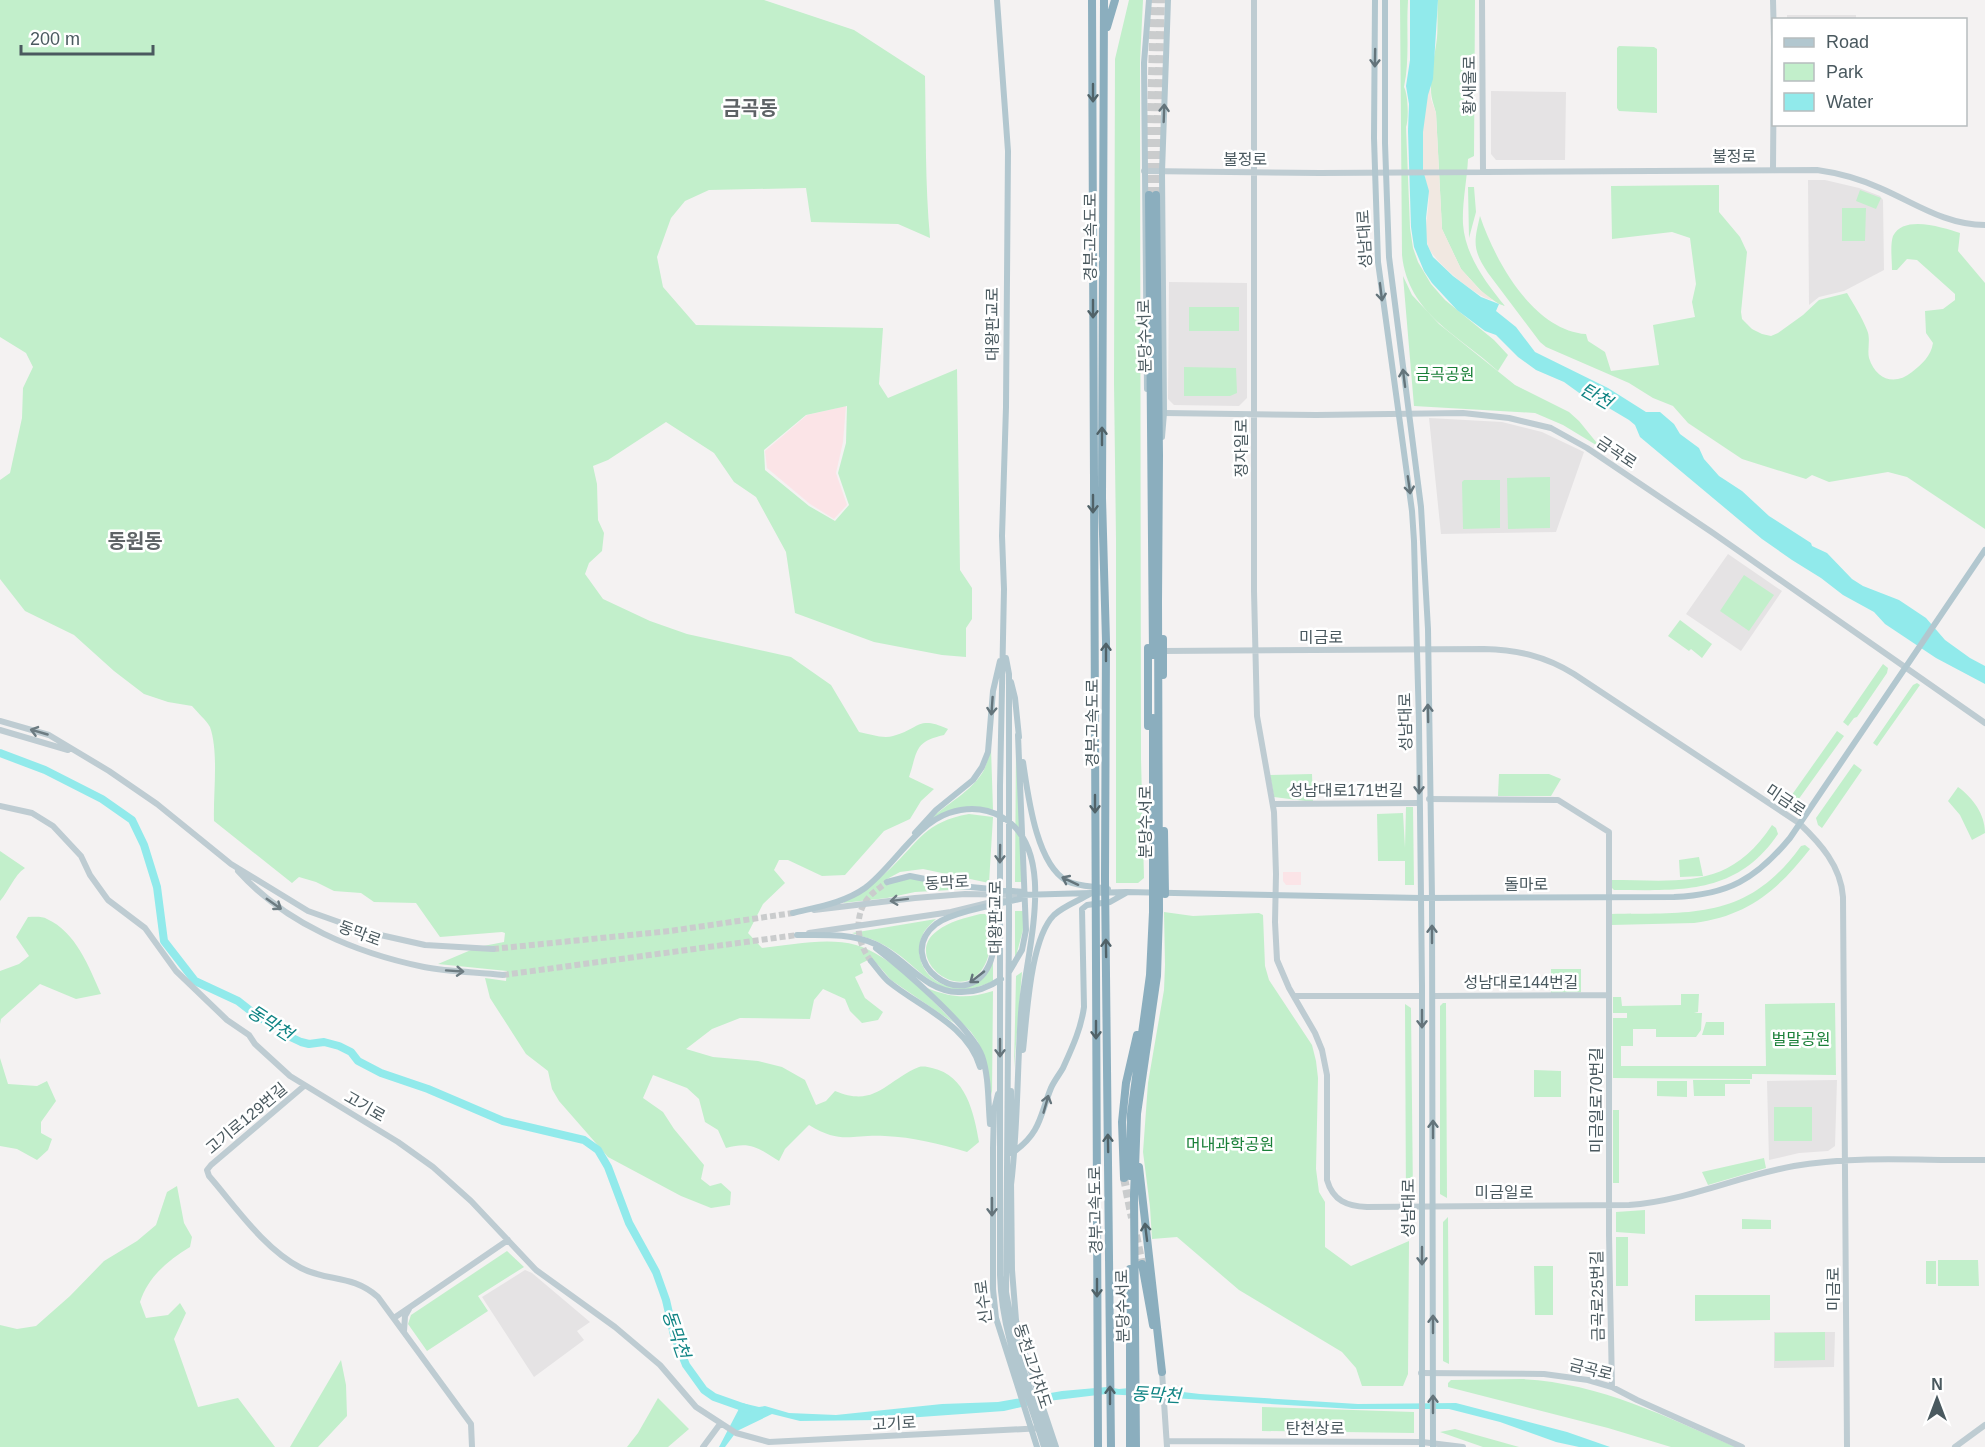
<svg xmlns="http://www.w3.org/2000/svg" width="1985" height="1447" font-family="Helvetica,'Noto Sans KR',sans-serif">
<rect width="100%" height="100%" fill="#f4f2f2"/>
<path fill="#e5e3e4" d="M1787 15H1856V19H1787Z
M1491 91 1566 92 1565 160H1496L1491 154Z
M1808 180H1825L1859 188 1880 196 1883 200 1884 270 1844 291 1819 297 1809 305Z
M1169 282 1247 283V398L1239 406 1174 405 1168 399Z
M1429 418 1502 422 1542 432 1584 452 1556 532 1441 534Z
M1728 554 1782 591 1741 651 1686 614Z
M1837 1080 1835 1146 1828 1151 1799 1153 1769 1160 1767 1081Z
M525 1270 532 1273 590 1322 577 1331 584 1340 534 1377 482 1297Z
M1774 1332H1835L1834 1367 1774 1368Z"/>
<path fill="#fbe4e7" d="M846 406 843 442 836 473 847 505 834 519 810 504 767 468 765 451 807 415Z
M1283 872H1301V885H1286L1283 881Z"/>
<path fill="#c2efcb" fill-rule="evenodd" d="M0 0H764L854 30 925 76C926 130 925 184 930 238L898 224 811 222 806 188 709 190 685 201 671 218 657 257 663 287 696 325 883 328 879 384 888 398 957 369 960 570 972 588V619L966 628V657L942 655 874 642 795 613 786 552 756 497 734 482 714 453 666 422 608 460 593 466 597 484 598 520 604 533 602 551 589 563 585 574 603 599 650 621 687 634 791 657 831 685 859 732C870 734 883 739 893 736 920 729 917 715 948 729L944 735C914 742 918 750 909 777L934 789 921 801 910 819 884 831 845 875 822 876 788 860H779L774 870 785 883 763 904 748 933 762 948C792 945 827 937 856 945 891 955 930 997 954 1023L891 980 872 958 860 964 863 973 855 977 865 998 883 1012 878 1020 862 1023 850 1011 845 999 823 989 814 1000 810 1019 740 1018 712 1029 686 1049 713 1057 758 1061 782 1067 805 1080 816 1105 826 1101 835 1091C876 1108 885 1081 919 1067 923 1066 928 1067 932 1068 966 1075 974 1113 979 1142L967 1152C940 1144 913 1137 885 1136 851 1134 842 1145 809 1125L785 1149 779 1161C758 1148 751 1141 726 1148L718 1130 705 1122 699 1099 687 1088 653 1075 643 1098 663 1112 674 1129 704 1165 701 1179 710 1186 721 1183 731 1192 730 1205 711 1208 681 1196 608 1157 559 1101 552 1089 548 1071 526 1054 490 998 485 978 506 981 507 971 438 964 478 947 504 942 505 933 502 932 440 937 416 903 374 902 361 893 334 891 316 882 299 877 292 883 214 821C213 793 219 753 210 727 206 720 197 712 192 706L168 702 144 694 114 671 74 635 25 611 0 579V480L10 473 22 418 23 388 33 367 26 353 0 337ZM847 406 846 443 838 473 849 505 835 521 809 506 765 470 764 450 806 415Z
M1129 0H1143L1140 62 1141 759 1144 878 1138 883H1116V539L1114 383 1115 59Z
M1400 0H1408C1406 30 1410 58 1404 87 1408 94 1409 119 1406 127L1410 228 1413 248 1418 262 1431 284 1445 300 1494 340 1508 355 1498 371C1459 335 1408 314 1402 255Z
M1438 0H1475L1474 156 1468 159C1467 180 1462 203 1463 224 1465 255 1486 283 1505 306L1499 304 1484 294 1461 269 1442 229 1436 113C1434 105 1431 98 1431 90 1430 73 1435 55 1437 38 1438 26 1437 13 1438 0Z
M1619 46 1654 47 1657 49V113L1619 111 1617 108V48Z
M1719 185V212L1740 237 1747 252 1741 312 1742 319 1752 329 1762 334 1771 336 1778 333 1803 315 1819 300 1847 293C1854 305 1862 317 1867 330 1871 339 1867 349 1869 358 1876 380 1895 386 1912 372 1922 364 1931 356 1933 343L1926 333 1925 311 1943 309 1955 300V294L1917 260 1907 259 1897 270H1892C1892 260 1890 245 1893 236 1904 214 1944 228 1960 233L1958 251 1985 283V529L1907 477 1888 472 1829 482 1812 475 1806 479 1742 459 1688 423 1673 406 1653 398 1629 383 1546 347 1540 342 1488 273C1472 249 1474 242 1480 216 1495 261 1533 330 1586 334L1588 341 1605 352 1611 371 1659 365 1653 325 1695 317 1692 302 1696 284 1690 238 1672 232 1612 239 1611 186Z
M1468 187H1474L1476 212 1469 238Z
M1860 190 1881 198 1876 209 1856 201Z
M1842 208H1866L1865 241H1842Z
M1403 276 1412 295 1439 324 1515 385 1569 412 1579 421 1601 448 1563 425 1535 413 1414 406Z
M1189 307H1239V331H1189Z
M1184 367 1236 368 1237 393 1230 396H1184Z
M1550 477V528L1508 529 1507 478Z
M1464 480H1500V528L1463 529 1462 482Z
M1744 575 1774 595 1749 631 1720 611Z
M1680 620 1712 644 1702 658 1691 649 1689 651 1668 636Z
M1883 664 1888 668 1887 673 1857 717 1854 718 1848 726 1843 722Z
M1917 683 1920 685 1877 746 1873 743 1913 685Z
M1837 731 1844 736 1793 807 1788 808 1784 806Z
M1016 743 1023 882H1015Z
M991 748 993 810C969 803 950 813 929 821 945 804 972 792 984 770 987 763 989 755 991 748Z
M1854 764 1862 770 1822 828 1818 825 1816 818Z
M1312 774 1313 802 1274 797 1270 775Z
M1499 774H1549L1561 779 1551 796H1498Z
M1958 787C1973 798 1985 814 1985 833L1972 840 1960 815 1948 801Z
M1406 807H1413L1414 885H1405V861H1378L1377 814 1403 813 1405 848Z
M969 814 993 817 989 883 923 869 900 872 887 879 888 883 911 878 968 889 915 892 887 898 843 903C860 892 876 882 891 868 920 840 925 822 969 814Z
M1772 825 1776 828 1778 834C1736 896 1679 890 1614 890L1609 885 1610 880C1679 880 1729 891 1772 825Z
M1805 845 1810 849C1778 890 1748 916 1694 923L1611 925V914C1693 913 1748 920 1801 846Z
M0 851 25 868C14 875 9 891 0 901Z
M1699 857 1703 876 1680 877 1679 860Z
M1015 911H1024V926L1015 960Z
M1164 912 1193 916 1259 913 1263 915 1265 966 1269 980 1312 1045 1316 1061 1318 1078 1316 1169 1319 1192 1325 1202V1247L1351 1266 1409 1241 1408 1374 1403 1386H1362L1356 1368 1342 1352 1239 1290 1177 1237 1152 1239 1150 1207 1143 1152 1148 1083 1164 990 1165 965Z
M980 914H990C990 932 993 953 983 968 959 1006 902 956 937 931 950 921 965 918 980 914Z
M28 917C34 917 42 916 47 919 76 932 89 967 101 994L76 999 40 984 1 1019 0 1024V971L19 964 29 956 16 937Z
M936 919C932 923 927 927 924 932 901 979 970 1013 993 960V981C933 1009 923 963 878 942 870 938 860 936 852 933Z
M1551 969H1581V992L1551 993Z
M1022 972 1014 1068 1016 976Z
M927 988C952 998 968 999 993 991L992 1095 978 1042 971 1032Z
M1681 994H1699L1698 1012 1694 1013H1702L1701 1030 1696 1037H1656V1029H1633V1046H1621V1066H1766L1765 1004 1835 1003 1836 1075 1752 1074V1079L1613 1078V1018H1627V1013H1613V997H1621L1622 1006 1681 1005Z
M1443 1003H1446L1447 1198 1440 1194V1006Z
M1405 1004 1411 1008 1413 1198 1406 1204Z
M1706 1022H1724V1035H1702Z
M0 1058 8 1084 37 1086 47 1081 56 1101 41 1122V1133L52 1139 48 1150 37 1160 17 1149 0 1146Z
M1534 1070 1561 1071V1097H1534Z
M1693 1080H1750V1084H1725V1096H1694Z
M1657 1081H1687V1097L1657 1096Z
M1774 1107H1812V1141H1774Z
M1613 1110H1619V1183H1613Z
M1764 1158 1766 1168 1708 1185 1702 1172Z
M177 1186 184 1223 192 1237 190 1247C168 1260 148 1277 140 1302L146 1318 168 1315 180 1303 186 1313 174 1339 198 1407 238 1398 275 1447H0V1325L17 1329 36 1326 70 1296 104 1261 137 1241 156 1225 167 1192Z
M1645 1210V1234L1616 1232V1212Z
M1448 1217 1449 1364 1443 1361V1222Z
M1742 1219 1771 1220V1229H1742Z
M1616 1237H1628V1286H1616Z
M507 1251 524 1267 478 1296 488 1311 427 1351 408 1324 411 1315Z
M1938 1260H1978L1979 1286H1938Z
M1926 1261H1936V1284H1926Z
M1534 1266H1553V1315H1535Z
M1695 1295H1770V1320L1695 1321Z
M1825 1332V1360L1775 1361V1333Z
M341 1360 346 1385 347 1416 318 1447H290Z
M1521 1379C1598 1382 1666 1417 1736 1447H1671L1608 1428 1448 1387V1383L1451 1380Z
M658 1398 689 1429 668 1447H627L638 1433Z
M1262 1407 1414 1412V1433L1262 1431Z
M1455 1429 1519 1447H1483L1440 1432Z"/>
<path fill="#f1e8e1" d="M1430 86 1431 99 1436 113 1442 229 1461 269 1479 289 1493 300C1479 300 1432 260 1428 246 1422 227 1431 209 1428 191 1427 183 1424 176 1423 168 1421 142 1422 112 1430 86Z"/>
<path fill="#91eaeb" d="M1410 0H1438L1433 79 1428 95 1423 132V170L1429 191 1426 218 1427 244 1433 257 1453 276 1481 297 1499 304 1496 311 1516 327 1535 352 1608 388 1646 412H1660L1674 424 1680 434 1699 448 1704 459 1719 476 1742 491 1769 516 1811 543 1812 546 1827 553 1852 579 1863 586 1899 600 1926 618 1945 640 1970 658 1985 666V684L1936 658 1885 624 1874 612 1843 595 1821 578 1792 560 1762 539 1640 437 1635 425 1629 420 1592 398 1582 395 1564 382 1536 370 1518 357 1496 335 1485 331 1457 310 1432 283 1424 271 1414 247 1411 227 1408 131 1409 104 1406 86 1410 60Z
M1107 1387 1119 1389 1140 1387 1200 1394 1358 1404 1456 1403 1567 1432 1610 1447H1579L1556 1442 1500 1422 1449 1409H1353L1106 1394 1048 1401 1004 1411 878 1420 800 1421 772 1414 737 1431 725 1447H719L742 1403 759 1407 765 1406 789 1413 836 1415 942 1404 998 1402 1062 1391Z"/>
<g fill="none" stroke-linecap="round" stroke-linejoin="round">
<path stroke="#91eaeb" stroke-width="8" d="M0 753 45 770 102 799 132 820 144 845 157 887 164 941 195 981 238 1001 261 1019 272 1020 278 1024 284 1034 301 1042 309 1044 324 1042 339 1046 351 1052 358 1061 381 1073 428 1089 503 1121 584 1140 598 1150 608 1167 629 1223 656 1272 666 1300 674 1335 686 1365 704 1390 714 1397 748 1409"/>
<path stroke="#cacccd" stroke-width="6" stroke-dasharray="6 3" stroke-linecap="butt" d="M493 949 670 931 793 913
M503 975 797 935"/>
<path stroke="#cacccd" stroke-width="6" stroke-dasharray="6 3" stroke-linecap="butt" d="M871 961C857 943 853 917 868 898 873 892 881 887 887 882"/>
<path stroke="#cacccd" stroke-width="8" stroke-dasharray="8 4" stroke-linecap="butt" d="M1149 195 1154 0
M1156 195 1161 0
M1124 1178 1132 1218
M1136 1235 1142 1264"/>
<path stroke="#beccd2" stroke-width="6" d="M1254 0V591L1257 716 1274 812 1276 874 1275 922 1277 960 1289 988 1315 1033 1322 1050 1327 1075V1180C1333 1201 1347 1206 1367 1207L1629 1205C1686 1201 1738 1176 1794 1166 1856 1155 1922 1161 1985 1160
M1482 0 1483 171
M1773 0 1774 40
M1773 169 1774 40
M1144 171 1320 173 1817 170C1839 173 1860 179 1880 188 1915 203 1945 225 1985 225
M1164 413 1316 415 1463 413 1509 418 1551 428 1587 448 1713 533 1985 723
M1163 651 1484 649C1518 650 1545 656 1574 674L1799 823C1820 843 1841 866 1843 897L1847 1447
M0 721 49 735 109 771 157 804 231 864 308 911 367 932 425 945 493 949
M0 730 68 750
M1429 799 1558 800 1609 832V1235L1612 1387
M1274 804 1419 803
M0 806 32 813 53 826 81 856 90 875 108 900 145 928 176 971 227 1020 249 1035 255 1044 290 1076 398 1142 433 1167 471 1201 536 1270 615 1327 660 1365 696 1407 736 1433 769 1442 1043 1428
M238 871C286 924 356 953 424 967 450 972 477 972 503 975
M814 910 915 898 965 894 1020 895
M809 933 951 912 1012 897
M1295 996H1422
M1433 996 1609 995
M304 1086 211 1165 207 1170 209 1176C236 1207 263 1248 301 1268 328 1282 352 1274 378 1297L471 1424 472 1447
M394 1318 508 1240
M404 1331 405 1316 409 1309
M1162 1372 1167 1447
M1421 1373 1544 1374 1588 1380 1612 1387 1637 1400 1742 1447
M1167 1441 1422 1442 1463 1447
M703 1447 720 1424
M1955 1447 1985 1425"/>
<path stroke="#b2c7cf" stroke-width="6" d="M997 0 1008 151 1006 407 1002 536 1004 589 1000 786V1275C1002 1339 1026 1387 1044 1447
M1375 0 1374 138 1378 262 1412 511 1414 541 1419 724 1422 986V1447
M1385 0V143L1389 257 1421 507 1428 629 1432 898 1433 1447
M1147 389 1144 63 1149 0
M1162 437 1164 413 1162 172 1168 0
M1006 658 1009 674V925L1006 1292 1017 1351 1050 1447
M1011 682 1015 698 1019 737
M1023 762C1028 795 1036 864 1067 881 1080 887 1094 886 1108 889
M915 833 936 810 973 780 982 767 988 752 993 691 1000 661
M887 882 910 876 960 886 1024 892
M1020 895 1126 892 1421 898 1674 897C1728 895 1756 879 1790 838L1985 550
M996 905C994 924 997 948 989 965 965 1016 891 960 936 924 952 912 1003 903 1024 898
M793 913C817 907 844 903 865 888 893 867 916 824 949 813 967 807 986 808 1002 817 1061 851 1024 958 1021 1013 1017 1070 1018 1128 1011 1185
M797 935C822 935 851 933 875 944 905 957 923 991 958 992 975 993 988 988 1001 979
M876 948C902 968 971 1027 982 1056 989 1076 988 1102 990 1124
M871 961C877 968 882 976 889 982 921 1008 968 1025 980 1067
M1009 972 1022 950 1026 930 1018 735
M1023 1050C1027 1016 1030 939 1054 915 1064 906 1078 901 1090 894
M1011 1091V1153
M998 1094 994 1110 993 1148V1289L996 1318 1037 1447
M1015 1151C1041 1132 1040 1115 1051 1088 1054 1081 1059 1075 1063 1068 1072 1048 1081 1029 1084 1007L1082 909 1087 905 1110 902 1126 893
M1011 1181 1012 1270 1016 1320 1021 1342 1056 1447"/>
<path stroke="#8baebe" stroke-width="8" d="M1092 0 1098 1447
M1104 0 1102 498 1106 641 1105 879 1111 1447
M1107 27 1115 0
M1149 195 1153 655
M1163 639V675
M1148 726V648
M1164 831 1165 894
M1139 1167 1162 1372
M1130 1176 1131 1114 1150 975 1153 912V718
M1124 1178 1122 1122 1126 1083 1137 1035
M1142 1264 1153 1325
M1130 1447V1269
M1136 1447 1134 1195 1137 1114 1157 976 1159 912 1158 602 1159 455 1156 195"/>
</g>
<defs><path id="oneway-shaft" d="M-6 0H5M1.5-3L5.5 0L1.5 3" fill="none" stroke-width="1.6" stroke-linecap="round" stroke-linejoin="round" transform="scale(1.5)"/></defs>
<g stroke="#64747b">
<use href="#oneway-shaft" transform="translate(1375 58) rotate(91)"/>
<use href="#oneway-shaft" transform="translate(1164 113) rotate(-88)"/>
<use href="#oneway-shaft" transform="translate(1381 292) rotate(83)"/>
<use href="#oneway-shaft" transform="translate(1404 378) rotate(-97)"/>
<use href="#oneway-shaft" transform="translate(1409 485) rotate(82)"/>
<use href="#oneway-shaft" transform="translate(992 706) rotate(94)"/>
<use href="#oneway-shaft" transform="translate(1428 713) rotate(-91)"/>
<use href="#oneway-shaft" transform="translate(1419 785) rotate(90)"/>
<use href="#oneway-shaft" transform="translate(1000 854) rotate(91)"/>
<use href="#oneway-shaft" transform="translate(1070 881) rotate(-155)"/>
<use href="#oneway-shaft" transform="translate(1432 934) rotate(-90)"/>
<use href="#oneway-shaft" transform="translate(977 977) rotate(142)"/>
<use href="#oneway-shaft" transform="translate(1422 1019) rotate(90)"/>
<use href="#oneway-shaft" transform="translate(1000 1048) rotate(90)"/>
<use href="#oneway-shaft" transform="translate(1046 1104) rotate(-74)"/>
<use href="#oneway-shaft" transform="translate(1433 1129) rotate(-90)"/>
<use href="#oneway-shaft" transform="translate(992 1207) rotate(90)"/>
<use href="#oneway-shaft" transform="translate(1422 1256) rotate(90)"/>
<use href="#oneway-shaft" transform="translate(1433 1324) rotate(-90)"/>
<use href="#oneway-shaft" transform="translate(1433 1404) rotate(-90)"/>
</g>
<g stroke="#506268">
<use href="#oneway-shaft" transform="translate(1093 93) rotate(90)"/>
<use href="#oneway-shaft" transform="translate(1093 309) rotate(90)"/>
<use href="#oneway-shaft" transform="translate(1102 436) rotate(-90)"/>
<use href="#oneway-shaft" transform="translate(1093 504) rotate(90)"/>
<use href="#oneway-shaft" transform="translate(1106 652) rotate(-90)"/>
<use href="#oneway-shaft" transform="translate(1095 804) rotate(90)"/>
<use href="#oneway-shaft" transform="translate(1106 948) rotate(-91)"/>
<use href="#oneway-shaft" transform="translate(1096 1030) rotate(90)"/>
<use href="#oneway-shaft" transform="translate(1108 1143) rotate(-91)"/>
<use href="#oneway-shaft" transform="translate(1146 1232) rotate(-97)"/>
<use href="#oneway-shaft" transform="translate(1097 1288) rotate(90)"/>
<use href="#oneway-shaft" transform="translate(1110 1395) rotate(-90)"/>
</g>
<g stroke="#6d7c82">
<use href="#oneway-shaft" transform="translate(39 732) rotate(-164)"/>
<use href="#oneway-shaft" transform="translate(899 900) rotate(173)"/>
<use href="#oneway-shaft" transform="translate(274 904) rotate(35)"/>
<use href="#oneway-shaft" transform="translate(455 971) rotate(4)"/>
</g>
<g text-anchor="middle" stroke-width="5" stroke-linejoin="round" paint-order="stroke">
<g font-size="16" fill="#4a595f" stroke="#fff">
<text transform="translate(1469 85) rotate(-90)" y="6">황새울로</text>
<text x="1734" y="162">불정로</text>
<text x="1245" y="165">불정로</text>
<text transform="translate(1090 237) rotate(-90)" y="6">경부고속도로</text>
<text transform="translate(1364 239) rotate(-93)" y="6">성남대로</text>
<text transform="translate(992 324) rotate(-90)" y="6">대왕판교로</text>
<text transform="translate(1144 336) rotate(-91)" y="6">분당수서로</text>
<text transform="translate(1241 448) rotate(-90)" y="6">정자일로</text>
<text transform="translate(1617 452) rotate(34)" y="6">금곡로</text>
<text x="1321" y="643">미금로</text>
<text transform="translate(1405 722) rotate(-91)" y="6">성남대로</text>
<text transform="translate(1092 723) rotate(-90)" y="6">경부고속도로</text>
<text x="1346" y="796">성남대로171번길</text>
<text transform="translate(1786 800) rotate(34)" y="6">미금로</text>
<text transform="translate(1145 822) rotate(-90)" y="6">분당수서로</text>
<text transform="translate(947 882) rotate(-3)" y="6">동막로</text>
<text x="1526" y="890">돌마로</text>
<text transform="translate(995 917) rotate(-90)" y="6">대왕판교로</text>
<text transform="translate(360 933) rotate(20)" y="6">동막로</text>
<text x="1521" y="988">성남대로144번길</text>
<text transform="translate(1596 1100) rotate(-90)" y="6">미금일로70번길</text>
<text transform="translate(365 1106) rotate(30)" y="6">고기로</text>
<text transform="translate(246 1118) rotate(-40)" y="6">고기로129번길</text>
<text x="1504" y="1198">미금일로</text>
<text transform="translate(1408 1208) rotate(-90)" y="6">성남대로</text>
<text transform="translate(1095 1210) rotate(-91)" y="6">경부고속도로</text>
<text transform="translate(1833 1289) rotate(-90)" y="6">미금로</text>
<text transform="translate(1597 1296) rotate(-91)" y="6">금곡로25번길</text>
<text transform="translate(983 1302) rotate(-97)" y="6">신수로</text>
<text transform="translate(1122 1306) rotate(-91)" y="6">분당수서로</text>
<text transform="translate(1033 1366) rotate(72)" y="6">동천고가차도</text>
<text transform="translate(1591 1369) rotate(14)" y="6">금곡로</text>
<text transform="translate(894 1423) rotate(-3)" y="6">고기로</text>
<text x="1315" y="1434">탄천상로</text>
</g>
<g font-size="16" fill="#1a8039" stroke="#fff">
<text x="1445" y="380">금곡공원</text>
<text x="1801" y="1045">벌말공원</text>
<text x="1230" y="1150">머내과학공원</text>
</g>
<g font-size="18" font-style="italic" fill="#108484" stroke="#fff">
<text transform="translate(1596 396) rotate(30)" y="6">탄천</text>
<text transform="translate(270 1023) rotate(33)" y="6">동막천</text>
<text transform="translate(676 1334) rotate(71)" y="6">동막천</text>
<text transform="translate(1156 1395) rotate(3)" y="6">동막천</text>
</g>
<g font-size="20" font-weight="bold" fill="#5e6366" stroke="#fff">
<text x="750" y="115">금곡동</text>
<text x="135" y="548">동원동</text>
</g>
</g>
<rect x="1772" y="18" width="195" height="108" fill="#ffffff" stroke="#b7bdbf" stroke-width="1.5"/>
<rect x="1784" y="38" width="30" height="9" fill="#b2c7cf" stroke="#b7bdbf" stroke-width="1.5"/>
<text x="1826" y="48" font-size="18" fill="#4a595f">Road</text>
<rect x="1784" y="63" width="30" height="18" fill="#c2efcb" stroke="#b7bdbf" stroke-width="1.5"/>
<text x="1826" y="78" font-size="18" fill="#4a595f">Park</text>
<rect x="1784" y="93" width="30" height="18" fill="#91eaeb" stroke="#b7bdbf" stroke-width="1.5"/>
<text x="1826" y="108" font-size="18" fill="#4a595f">Water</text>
<g transform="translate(1937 1399)" stroke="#ffffff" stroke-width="4.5" paint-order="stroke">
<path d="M0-4.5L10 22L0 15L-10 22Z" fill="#4a595f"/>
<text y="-9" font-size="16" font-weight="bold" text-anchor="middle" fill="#4a595f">N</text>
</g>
<path d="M21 45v9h132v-9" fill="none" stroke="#4a595f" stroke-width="3"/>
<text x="30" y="45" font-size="18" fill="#4a595f" stroke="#ffffff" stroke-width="4.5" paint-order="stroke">200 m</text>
</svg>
